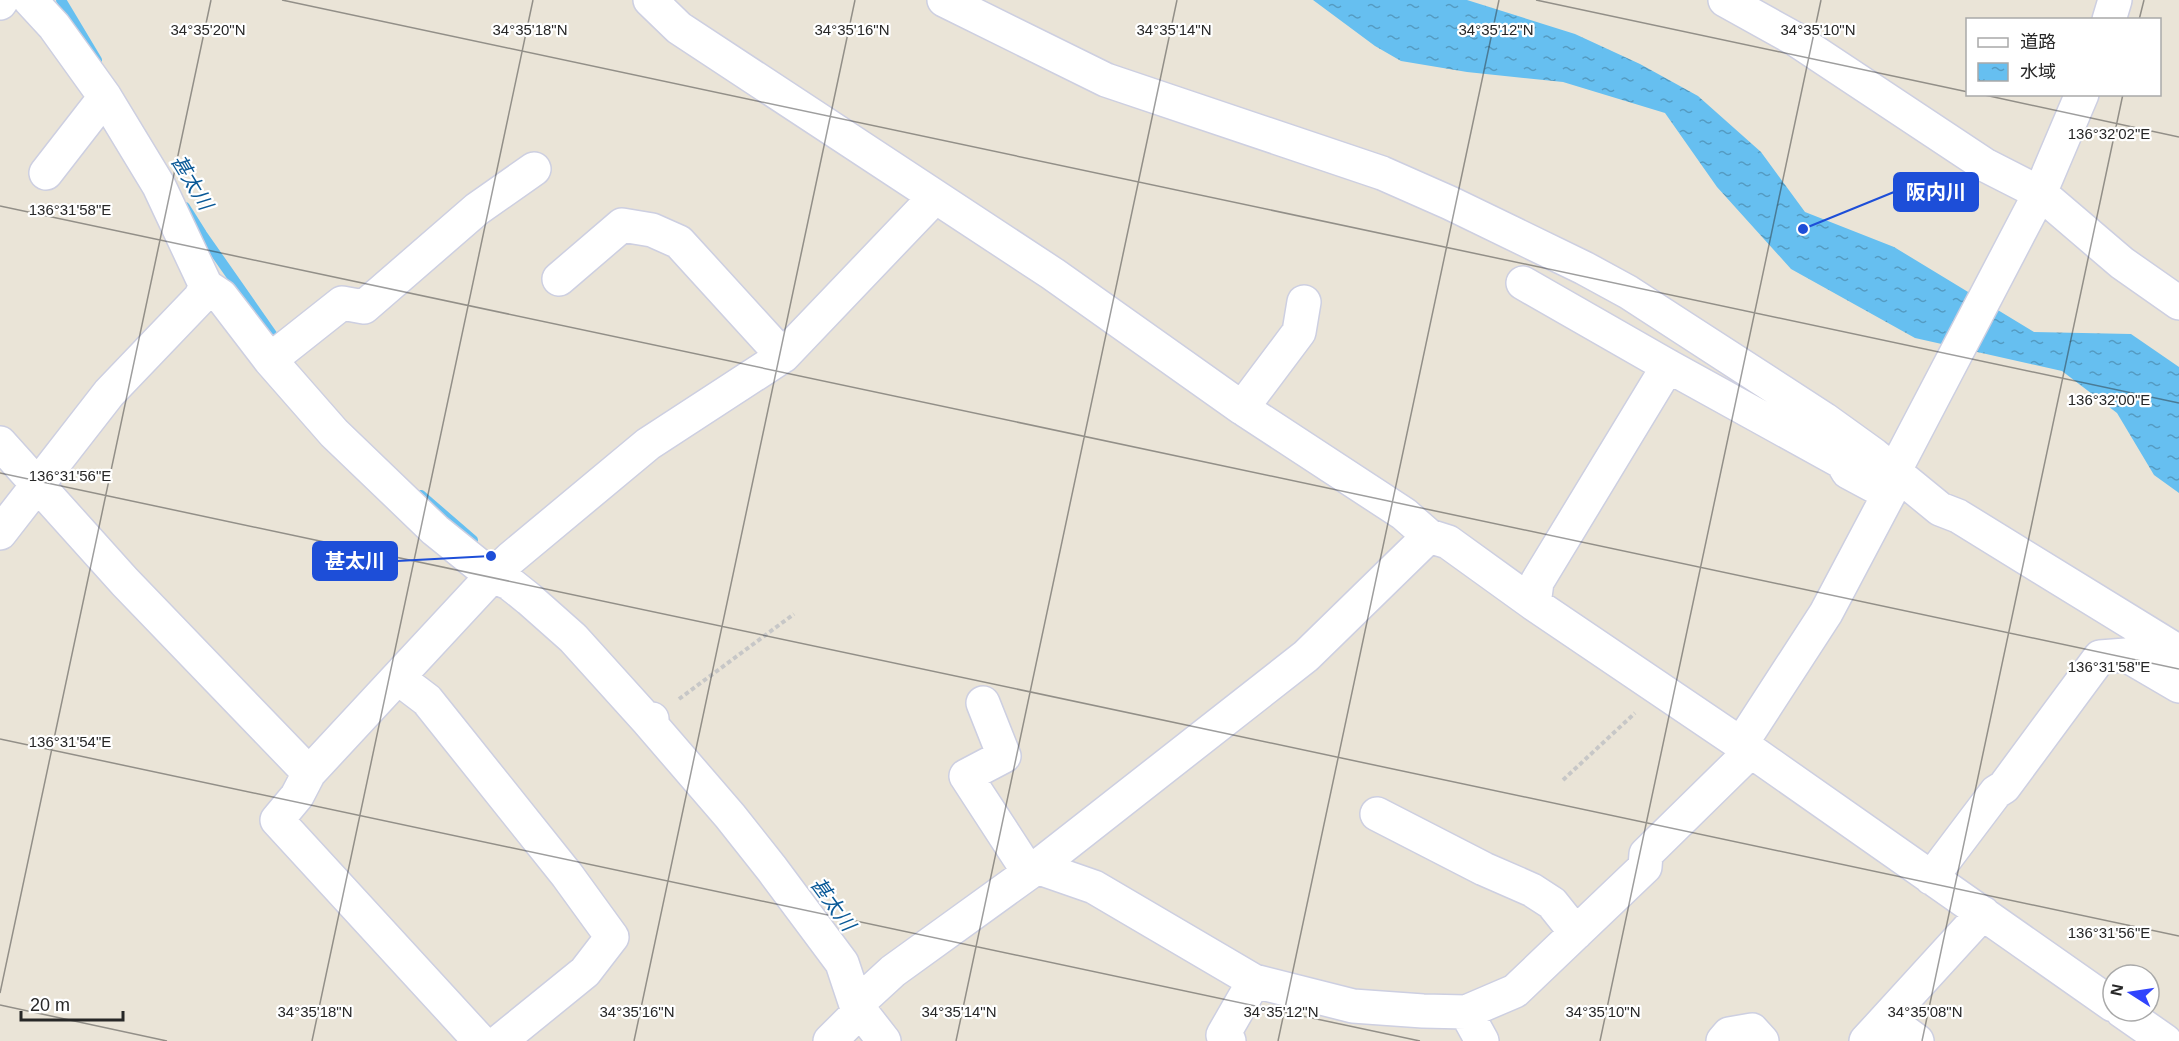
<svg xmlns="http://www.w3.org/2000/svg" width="2179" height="1041" font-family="Helvetica,'Noto Sans JP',sans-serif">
<defs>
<pattern id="water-ripples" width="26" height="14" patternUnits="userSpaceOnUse" patternTransform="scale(1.5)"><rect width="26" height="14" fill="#66bff0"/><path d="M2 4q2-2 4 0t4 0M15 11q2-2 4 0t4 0" fill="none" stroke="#549bc2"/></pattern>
</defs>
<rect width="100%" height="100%" fill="#eae4d7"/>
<path fill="url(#water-ripples)" d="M1313 0H1467L1575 34 1640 64 1698 96 1761 152 1805 212 1894 247 2034 332 2131 334 2179 367V493L2154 475 2117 413 2062 371 1915 338 1791 269 1717 187 1665 113 1563 82 1467 72 1401 61 1375 46Z"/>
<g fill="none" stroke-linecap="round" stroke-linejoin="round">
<path stroke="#66bff0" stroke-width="10" d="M61 0 97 60
M185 207 202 234 281 347
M421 495 473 540"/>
<g stroke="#cdcfe1" stroke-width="36">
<path id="minor" d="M30 0 54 26 105 97
M650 0 679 28 1053 274 1242 408 1404 514 1429 536 1448 542 1534 604 1741 744 2113 1005
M944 0 1106 80 1382 173 1450 203 1584 268 1628 292 1824 419 1874 455 1940 509 1958 516 2179 652
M1725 0 1795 39 1985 165 2040 193 2122 263 2179 303
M0 3 2 0
M2109 20 2115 0
M534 169 477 209 364 307 342 303 270 360 334 433 435 530 492 576 509 583 529 599 573 638 648 721
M46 173 105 97 159 186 206 286 221 296 270 360
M559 279 622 225 652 230 679 242 783 356
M1523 283 1668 366 1842 462 1848 472 1889 494
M1242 408 1299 332 1304 302
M0 443 125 582 309 773
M0 533 109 393 200 298 206 286
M1534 604 1537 582 1668 366
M398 678 427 700 567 875 612 937 585 972 500 1041
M983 703 1004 756 966 776 1022 862 1094 887 1254 981 1353 1006 1423 1011 1466 1012 1482 1041
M652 719 648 721 730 816 772 869 842 963 856 1005 884 1041
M1741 744 1826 613 1889 494 1894 472 2040 193 2082 94
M1377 814 1484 869 1532 890 1552 903 1576 933
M1931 878 1996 792 2004 787 2100 657 2126 655 2179 686
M856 1005 893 971 1037 867 1306 656 1429 536
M2122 1011 2165 1041
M1466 1012 1515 991 1645 867 1646 854 1751 751
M1887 1019 1917 1041
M480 1041 277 820 297 796 309 773 492 576 511 558 648 444 783 356 934 198
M830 1041 860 1011
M1229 1041 1223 1035 1254 981
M1723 1041 1729 1034 1752 1030 1762 1041
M1866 1041 1983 913"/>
</g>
<path stroke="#c7c7c7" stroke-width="4" stroke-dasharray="4.5 3" stroke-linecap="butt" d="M679 699 794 614
M1563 780 1635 713"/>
<use href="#minor" stroke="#fff" stroke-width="33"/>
</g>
<path fill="none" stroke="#272727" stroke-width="1.5" stroke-opacity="0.45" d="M282 0 2179 403M1536 0 1968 92M2139 20 2144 0M1980 94 2179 137M0 206 2179 669M0 473 2179 936M0 739 1420 1041M0 993 211 0M0 1005 167 1041M312 1041 533 0M634 1041 855 0M956 1041 1177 0M1278 1041 1499 0M1600 1041 1821 0M1922 1041 2123 94"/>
<g text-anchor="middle" stroke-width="4.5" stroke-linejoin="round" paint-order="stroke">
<g font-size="20" font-style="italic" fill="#0a5997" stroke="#fff">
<text transform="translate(192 182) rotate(59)" y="7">甚太川</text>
<text transform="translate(833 904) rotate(54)" y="7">甚太川</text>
</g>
</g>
<g font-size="15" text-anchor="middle" fill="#272727" stroke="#fff" stroke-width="4.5" stroke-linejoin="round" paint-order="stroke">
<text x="208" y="35">34°35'20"N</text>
<text x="530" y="35">34°35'18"N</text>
<text x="852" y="35">34°35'16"N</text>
<text x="1174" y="35">34°35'14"N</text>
<text x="1496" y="35">34°35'12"N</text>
<text x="1818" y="35">34°35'10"N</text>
<text x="2109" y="139">136°32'02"E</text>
<text x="70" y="215">136°31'58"E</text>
<text x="2109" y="405">136°32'00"E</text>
<text x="70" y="481">136°31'56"E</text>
<text x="2109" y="672">136°31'58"E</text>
<text x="70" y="747">136°31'54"E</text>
<text x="2109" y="938">136°31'56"E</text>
<text x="315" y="1017">34°35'18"N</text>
<text x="637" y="1017">34°35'16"N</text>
<text x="959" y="1017">34°35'14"N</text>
<text x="1281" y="1017">34°35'12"N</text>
<text x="1603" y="1017">34°35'10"N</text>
<text x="1925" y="1017">34°35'08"N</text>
</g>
<path fill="none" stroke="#1d4ed8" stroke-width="2" d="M1803 229L1894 192M491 556L397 561"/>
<g fill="#1d4ed8" stroke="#fff" stroke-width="2">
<circle cx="1803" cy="229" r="6"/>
<circle cx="491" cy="556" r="6"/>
</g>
<g fill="#1d4ed8" stroke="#1d4ed8" stroke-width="2">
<rect x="1894" y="173" width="84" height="38" rx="6"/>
<rect x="313" y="542" width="84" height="38" rx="6"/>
</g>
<g font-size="20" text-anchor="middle" font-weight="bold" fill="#fff">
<text x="1936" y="199">阪内川</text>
<text x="355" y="568">甚太川</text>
</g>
<rect x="1966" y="18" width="195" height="78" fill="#ffffff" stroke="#a9a9a9" stroke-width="1.5"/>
<rect x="1978" y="38" width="30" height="9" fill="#ffffff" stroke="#a9a9a9" stroke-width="1.5"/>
<text x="2020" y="48" font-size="18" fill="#272727">道路</text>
<rect x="1978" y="63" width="30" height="18" fill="url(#water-ripples)" stroke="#a9a9a9" stroke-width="1.5"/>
<text x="2020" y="78" font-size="18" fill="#272727">水域</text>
<g transform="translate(2131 993) rotate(282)"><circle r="28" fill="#ffffff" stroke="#a9a9a9" stroke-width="1.5"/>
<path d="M0-4.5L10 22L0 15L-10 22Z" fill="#3144fd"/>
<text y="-9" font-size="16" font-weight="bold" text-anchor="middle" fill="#272727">N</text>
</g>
<path d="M21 1011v9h102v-9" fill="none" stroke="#272727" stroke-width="3"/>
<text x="30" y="1011" font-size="18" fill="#272727" stroke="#ffffff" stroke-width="4.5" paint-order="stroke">20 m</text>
</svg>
